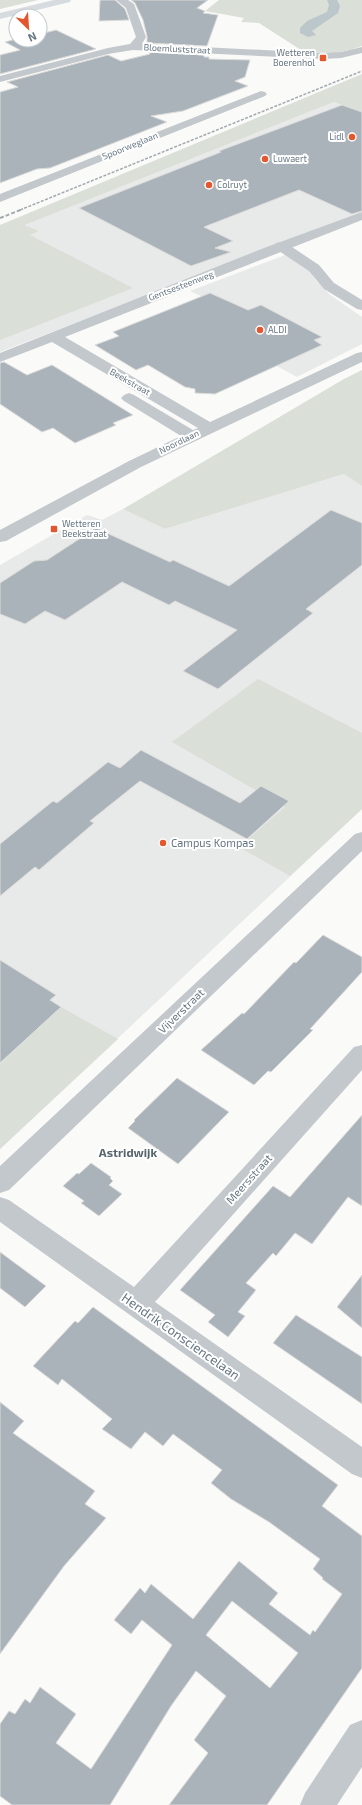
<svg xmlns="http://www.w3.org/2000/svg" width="362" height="1805" font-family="'Exo 2',sans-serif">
<rect width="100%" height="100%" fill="#fafaf8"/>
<path fill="#e8e9e9" d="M334 102 362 112V212L0 352V246L39 231 25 225Z
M288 254 307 267 315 279 329 294 362 317V344L297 377 226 338 238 314 190 291Z
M344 474 362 486V809L0 1149V565L87 515 102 520 123 509 165 529Z"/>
<path fill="#dadfd7" d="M0 0H38L0 9Z
M219 0H362V46L350 50 334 53 304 52 259 23 241 22 244 18 205 11Z
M362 74V112L334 102 25 225 39 231 30 235 133 288 0 340V225Z
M362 370V486L344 474 165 529 123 509 344 379Z
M258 679 362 733V809L290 876 239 847 285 807 172 742Z
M61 1007 118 1039 0 1149V1064Z"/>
<path fill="#bbc7cb" d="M327 0H337L340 6 338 13 312 31 316 35 308 37 300 33V28L307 21 327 12 329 5Z"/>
<path fill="#aab3b9" stroke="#dcdcda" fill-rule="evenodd" d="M100 0H115L125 9 129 20 99 21Z
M131 0H208L197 8 205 11 203 13 218 15 207 46 147 43V36L143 20 135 3Z
M56 30 96 49 0 74V55L20 50 5 42 16 39 40 40V34Z
M149 52 204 55V57H209V59L250 60 245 77 235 81 248 86 183 111 151 116 167 122 50 168 37 169 0 183V92L18 87 7 82 108 55 121 61 150 54Z
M342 105 362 112V211L352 214 299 190 204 227 233 241 215 248 231 252 191 266 79 208 221 152 219 151Z
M210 293 248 310 261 305 322 337 314 340 322 345 215 394 195 393V389L185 387 148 365 136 370 95 345 119 336 113 332Z
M4 362 27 375 52 365 133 415 113 423 116 425 75 443 53 428 42 432 0 404V363Z
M331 510 362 523V565L306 609 313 613 218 689 183 671 237 630 175 601 169 605 122 582 65 620 45 611 25 624 0 614V583L34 561 47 560 96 528 170 562 173 560 229 586Z
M141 750 240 803 261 786 289 801 247 839 140 781 90 821 94 823 39 870 35 867 0 896V844L53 801 57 803 108 762 120 768Z
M323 935 362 957V972L310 1029 313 1030 271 1072 268 1071 254 1085 201 1050 242 1013 244 1014 294 962 296 963Z
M0 960 56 995 50 1000 61 1007 0 1063Z
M177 1078 229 1112 178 1164 128 1128 135 1121 134 1120Z
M362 1115V1206L348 1197 312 1244 295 1233 276 1256 273 1253 246 1283 256 1290 238 1312 245 1316 228 1337 208 1322 215 1315 180 1290 273 1186 290 1197Z
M91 1163 111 1177 110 1178 113 1181 109 1185 122 1194 99 1216 81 1203 84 1201 63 1186 77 1173 79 1174Z
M0 1252 46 1286 25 1307 0 1288Z
M362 1275V1328L337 1307Z
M93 1307 338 1485 322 1506 362 1536V1668L267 1805H169L208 1753 194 1740 226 1696 196 1671 171 1706 110 1805H12L0 1796V1724L9 1711 15 1714 25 1699 30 1703 40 1687 76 1714 56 1743 91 1769 172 1645 142 1620 131 1634 114 1620 140 1588 145 1593 151 1584 193 1619 239 1561 278 1593 269 1604 310 1635 313 1630 315 1632 342 1594 322 1579 323 1578 313 1569 320 1559 269 1522 231 1499 211 1483 222 1470 173 1434 163 1446 145 1432 131 1449 102 1429 112 1419 62 1379 58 1385 33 1366 75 1321 78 1323ZM232 1601 298 1653 270 1688 206 1635Z
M296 1315 362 1357V1404L273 1343Z
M0 1402 24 1421 13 1433 95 1491 85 1504 106 1518 64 1566 0 1654Z"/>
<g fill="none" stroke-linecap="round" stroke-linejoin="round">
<path fill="#c3c8cc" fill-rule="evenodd" d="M116 0H128L134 4 146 37 142 44 324 53 341 52 362 47V53L341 58 324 59 133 50 108 54 0 82V76L108 48 130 44 136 37 126 8Z
M261 91 265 92 267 94 265 96 0 202V194Z
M281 242 286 243 319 265 334 283 362 300V310L357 309 324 289 309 271 276 249 274 246 276 243Z
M362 832V851L9 1190 0 1193V1166L355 834Z
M362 1045V1070L155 1302 362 1447V1478L352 1474 0 1222V1197L9 1200 134 1287 354 1047Z
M362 1720V1767L337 1805H300L305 1793 350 1725Z"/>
<path fill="#c3c8cc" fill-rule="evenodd" d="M362 212V220L65 337 210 422 357 353 362 352V362L141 467 6 541 0 542V530L129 461 181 436 124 401 121 398 124 395 129 393 134 395 193 430 198 428 52 342 0 362V353L264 248Z"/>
<path fill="#d6dbdf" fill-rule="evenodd" d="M54 0H71L70 2 0 19V13Z"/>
<path stroke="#a2aab0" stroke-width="1.5" stroke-dasharray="3 1.5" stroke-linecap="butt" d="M20 210 362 71"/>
<path stroke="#a2aab0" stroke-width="2" stroke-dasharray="4 2" stroke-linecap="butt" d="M0 218 23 209"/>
</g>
<g fill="#e4572e" stroke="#fff" stroke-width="1.5">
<rect x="319" y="54" width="8" height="8" rx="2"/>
<circle cx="352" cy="137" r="4"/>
<circle cx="265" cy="159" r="4"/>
<circle cx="209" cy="185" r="4"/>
<circle cx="260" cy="330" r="4"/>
<rect x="50" y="525" width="8" height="8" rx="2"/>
<circle cx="163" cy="843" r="4"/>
</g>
<g text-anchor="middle" stroke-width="4" stroke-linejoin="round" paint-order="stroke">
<g font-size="9" fill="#657683" stroke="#fff">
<text transform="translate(177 49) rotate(3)" y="3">Bloemluststraat</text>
<text transform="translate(130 146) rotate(-22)" y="3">Spoorweglaan</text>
<text transform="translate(181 286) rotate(-21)" y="3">Gentsesteenweg</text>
<text transform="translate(130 382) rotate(30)" y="3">Beekstraat</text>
<text transform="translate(179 442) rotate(-26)" y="3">Noordlaan</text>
</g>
<g font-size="9" fill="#657683" stroke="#fff" text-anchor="start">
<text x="315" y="56" text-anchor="end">Wetteren<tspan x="315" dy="10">Boerenhol</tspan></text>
<text x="344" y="140" text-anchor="end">Lidl</text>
<text x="273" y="162">Luwaert</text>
<text x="217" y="188">Colruyt</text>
<text x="268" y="333">ALDI</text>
<text x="62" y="527">Wetteren<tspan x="62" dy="10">Beekstraat</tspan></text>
</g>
<g font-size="11" fill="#657683" stroke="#fff" text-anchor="start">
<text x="171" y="847">Campus Kompas</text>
</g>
<g font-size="11" fill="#657683" stroke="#fff">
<text transform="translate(181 1011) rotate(-44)" y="4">Vijverstraat</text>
<text transform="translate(249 1179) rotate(-48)" y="4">Meersstraat</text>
</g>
<g font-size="12" font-weight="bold" fill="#57646e" stroke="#fff">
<text x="128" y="1157">Astridwijk</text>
</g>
<g font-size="13" fill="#657683" stroke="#fff">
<text transform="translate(181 1336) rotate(35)" y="5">Hendrik Consciencelaan</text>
</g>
</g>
<g transform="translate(28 28) rotate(155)"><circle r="19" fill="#ffffff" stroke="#c1c8cd"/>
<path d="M0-3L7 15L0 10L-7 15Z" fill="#e4572e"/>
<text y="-6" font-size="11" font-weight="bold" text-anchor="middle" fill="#657683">N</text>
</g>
</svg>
